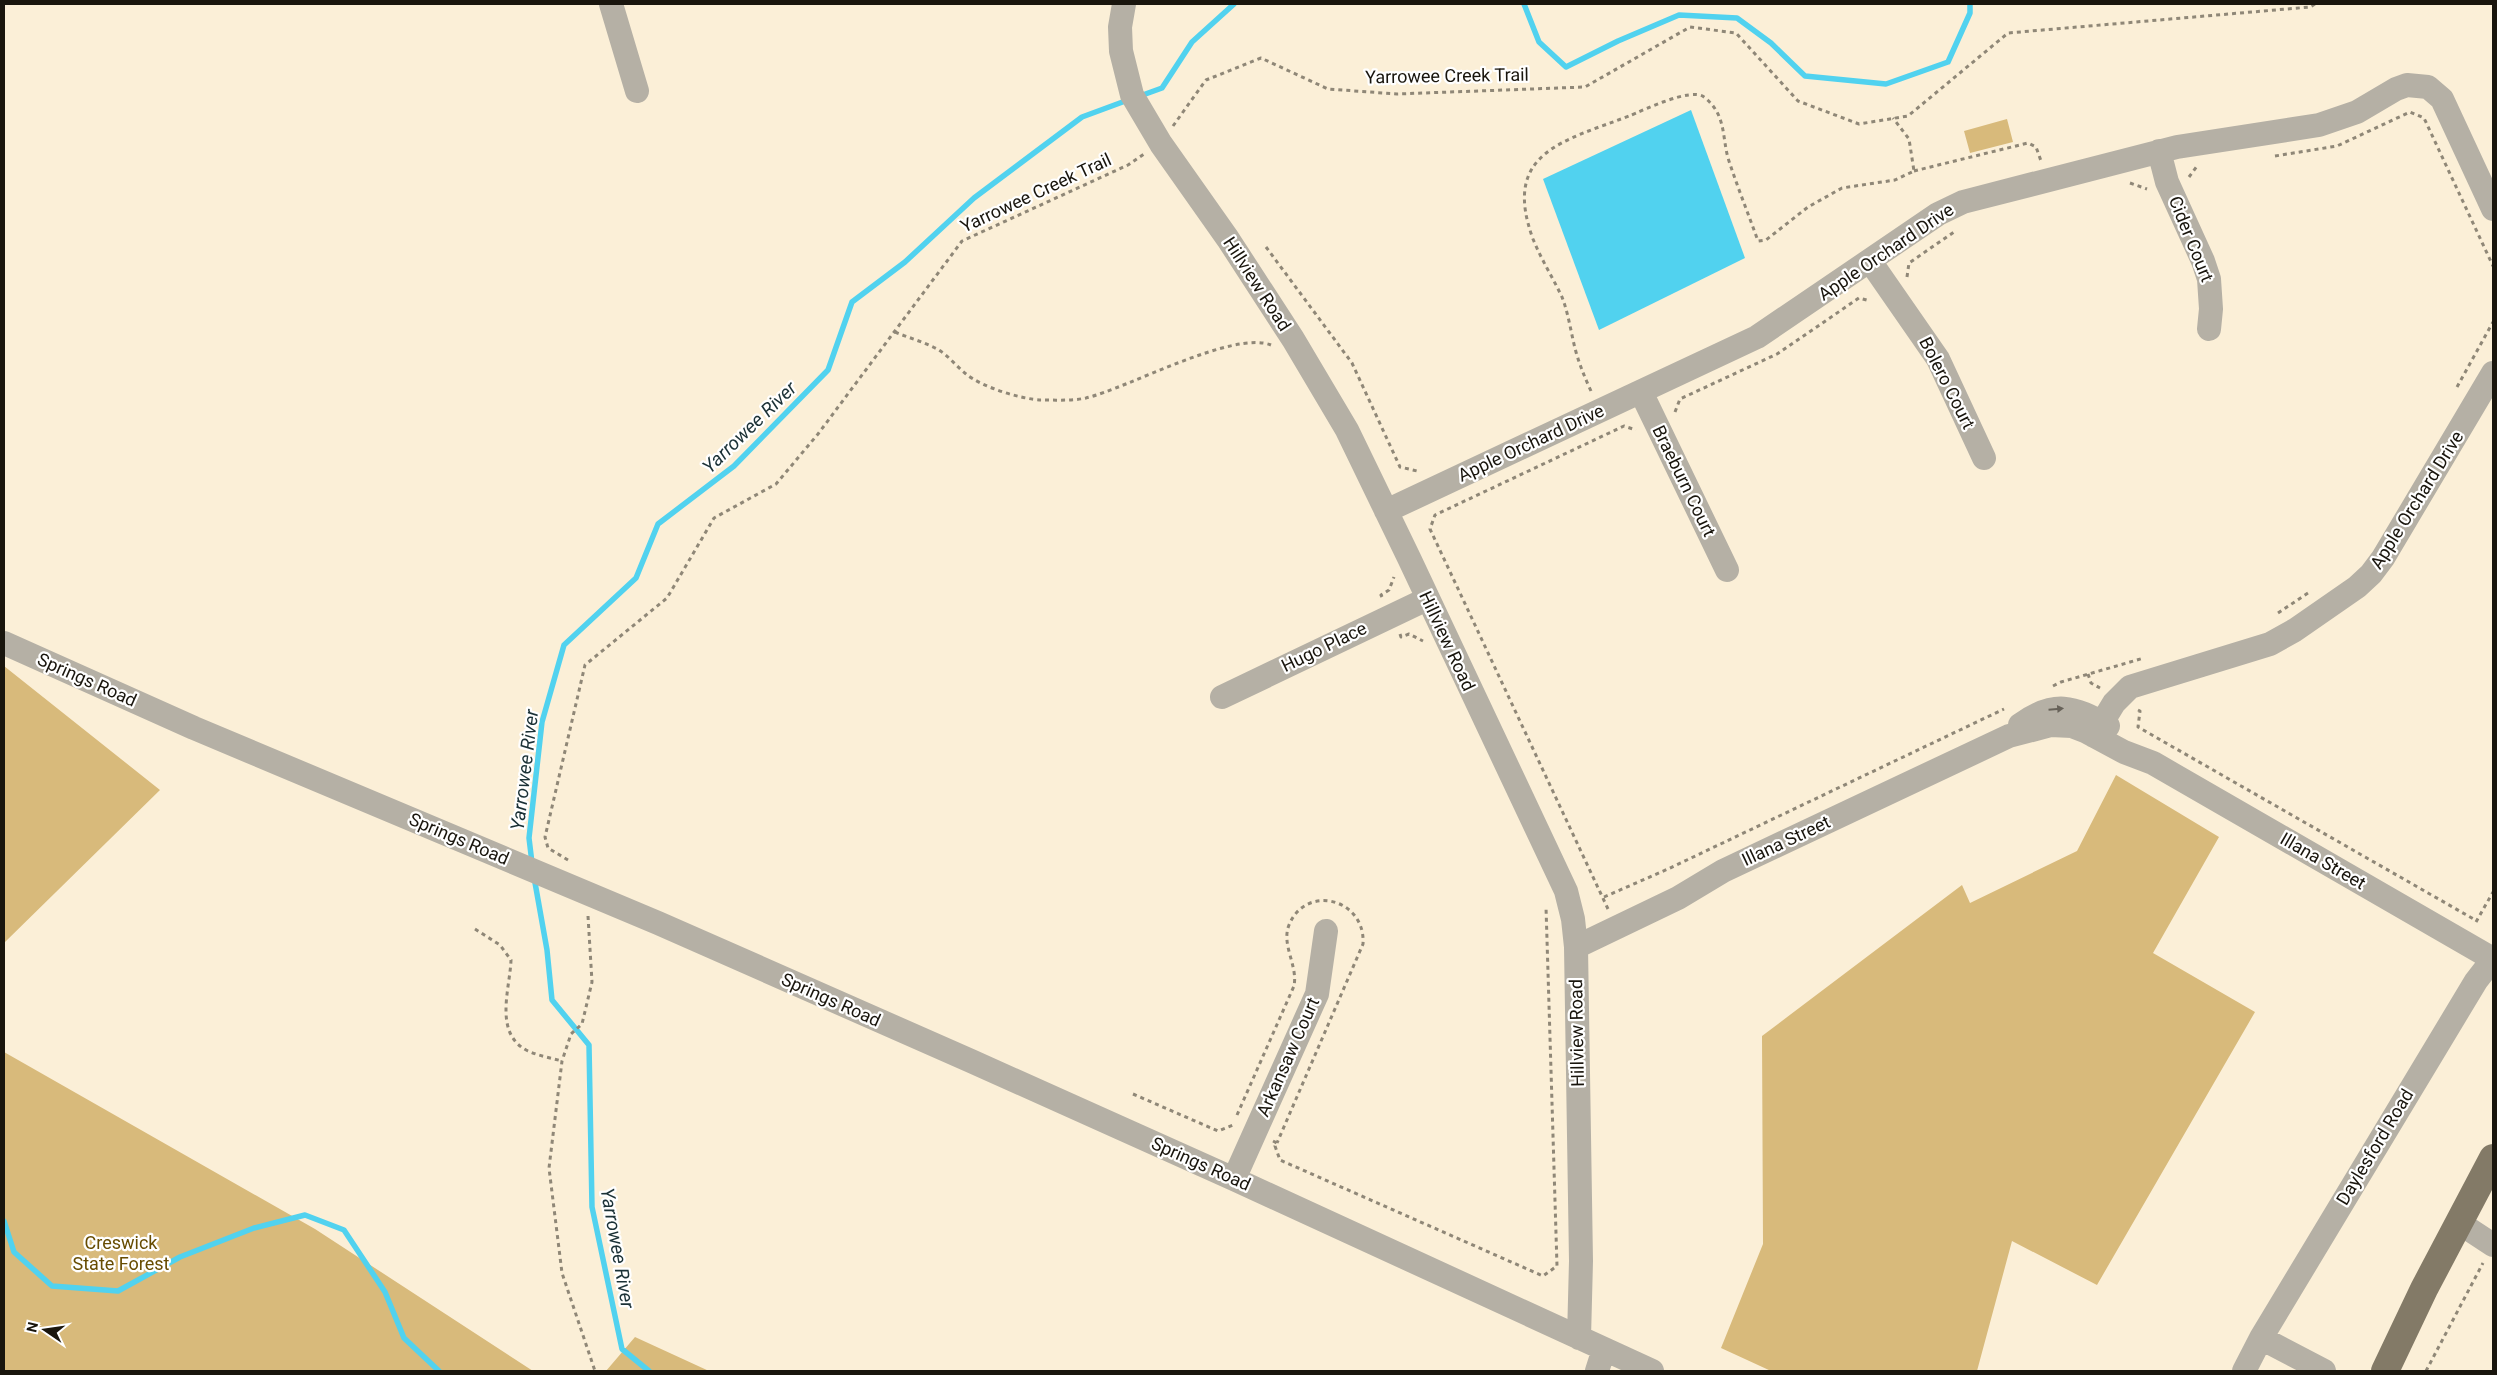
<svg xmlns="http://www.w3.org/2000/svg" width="2497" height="1375" font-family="Roboto,sans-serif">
<rect width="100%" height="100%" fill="#fbefd7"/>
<path fill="#d8ba7b" d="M2007 119 2013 142 1970 153 1964 131Z
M4 666 160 790 4 943Z
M2116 775 2219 837 2153 953 2255 1012 2097 1285 2012 1241 1977 1371H1771L1721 1348 1763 1244 1762 1036 1962 885 1970 903 2077 851Z
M4 1052 315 1229 533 1371H4Z
M635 1337 709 1371H606Z"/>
<path fill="#51d2ef" d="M1691 110 1745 258 1599 330 1543 179Z"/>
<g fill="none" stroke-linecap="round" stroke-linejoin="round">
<path stroke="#51d2ef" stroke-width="5.5" d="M1524 4 1539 42 1566 67 1618 41 1679 15 1737 18 1771 43 1805 76 1886 84 1948 62 1970 13V4
M1140 96 1162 88 1192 42 1234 4
M532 863 529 838 542 722 564 645 636 578 658 524 734 466 828 370 852 302 905 262 974 198 1082 117 1128 100
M534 877 547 950 552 1000 589 1045 592 1207 622 1349 649 1371
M4 1221 14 1252 52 1286 118 1291 180 1257 254 1228 305 1215 344 1230 385 1292 404 1338 439 1371"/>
<path stroke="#8f8777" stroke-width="3" stroke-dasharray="4 4" stroke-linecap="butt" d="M1173 126 1206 80 1261 58 1328 89 1397 94 1585 87 1690 27 1736 33 1798 101 1859 124 1908 116 2008 33 2310 7 2315 4
M2275 156 2337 146 2410 112 2424 118 2493 266
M1914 171 2028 143 2036 147 2041 161
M2189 177 2197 166
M2130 183 2147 189
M1266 247 1352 363 1400 467 1417 471
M1907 277 1909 263 1954 232
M895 332C909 338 924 342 937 349 948 355 956 366 966 374 982 387 1020 399 1041 400 1056 400 1072 401 1086 398 1128 388 1233 330 1271 345
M2457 387 2493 322
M1591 391C1585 378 1580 366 1576 352 1571 334 1569 315 1562 297 1553 278 1541 259 1533 239 1501 152 1564 141 1629 116 1644 110 1691 87 1704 97 1726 114 1722 136 1728 158 1737 186 1748 213 1758 241L1766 240 1808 207 1842 188 1895 180 1914 171 1909 139 1893 118
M1675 412 1680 399 1777 354 1859 298 1870 301
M1382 597 1381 595 1389 590 1394 577
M2278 613 2308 593
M1400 634 1401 637 1409 634 1423 641
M2088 674 2091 683 2100 688
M2053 686 2061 682 2144 658
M2138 710 2140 711 2138 727 2477 921
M568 860 548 848 545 837 585 665 667 598 714 518 776 484 818 434 962 241 1128 165 1144 154
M1604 897 1668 869 2004 709
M1608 909 1430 529 1435 515 1624 426 1636 430
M588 916 592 982 582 1024 571 1034 562 1061 549 1168 562 1273 595 1371
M2476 922 2493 892
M475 929 500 945 511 960C510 989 493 1034 528 1051 539 1056 551 1058 562 1061
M1133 1094 1218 1131 1233 1125
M1237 1115 1294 986C1298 965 1281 945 1289 925 1306 883 1366 899 1363 944L1277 1143
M1273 1141 1277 1143 1275 1146 1280 1160 1543 1276 1557 1266 1546 907
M2426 1371 2483 1263"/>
<path stroke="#b5b0a5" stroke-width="24" d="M611 4 637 91
M1124 4 1120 27 1121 51 1132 95 1161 144 1228 239 1293 339 1347 430 1409 558 1566 891 1573 919 1576 947 1581 1261 1579 1338
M2159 151 2167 182 2203 261 2209 279 2211 309 2209 329
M1870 261 1938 359 1984 458
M1641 392 1727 570
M1386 511 1757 337 1938 214 1963 202 2177 147 2319 125 2357 112 2396 89 2407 85 2428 87 2442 99 2493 209
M4 643 194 728 658 923 971 1061 1234 1179 1652 1371
M1222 697 1427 599
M2020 725C2054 700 2073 706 2108 726
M2094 736 2114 703 2130 687 2270 644 2295 630 2357 587 2371 574 2383 558 2493 373
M1576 947 1678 898 1723 871 2009 736 2051 725 2072 726 2085 731 2124 752 2153 763 2493 959
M1234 1179 1317 994 1326 931
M2458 1222 2493 1245
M2261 1338 2324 1371
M1597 1371 1604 1349
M2244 1371 2261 1338 2476 981 2493 959"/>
<path stroke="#837a67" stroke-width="28" d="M2385 1371 2424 1289 2493 1158"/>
</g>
<defs><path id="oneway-solid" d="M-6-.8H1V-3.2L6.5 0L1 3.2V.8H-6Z" transform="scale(1.25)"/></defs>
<use fill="#676259" href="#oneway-solid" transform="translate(2056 709) rotate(-5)"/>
<g text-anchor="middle" stroke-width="4.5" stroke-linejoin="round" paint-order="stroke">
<g font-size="18" fill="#19150d" stroke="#fff">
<text transform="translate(1447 76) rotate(-1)" y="6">Yarrowee Creek Trail</text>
<text transform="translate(1036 193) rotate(-25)" y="6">Yarrowee Creek Trail</text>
<text transform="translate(2191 239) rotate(68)" y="6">Cider Court</text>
<text transform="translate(1886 252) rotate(-34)" y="6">Apple Orchard Drive</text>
<text transform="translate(1257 284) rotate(57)" y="6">Hillview Road</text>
<text transform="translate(1947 383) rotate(63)" y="6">Bolero Court</text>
<text transform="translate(1531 443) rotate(-25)" y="6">Apple Orchard Drive</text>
<text transform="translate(1684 481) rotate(64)" y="6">Braeburn Court</text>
<text transform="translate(2417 500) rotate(-58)" y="6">Apple Orchard Drive</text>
<text transform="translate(1447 641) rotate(65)" y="6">Hillview Road</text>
<text transform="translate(1324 647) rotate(-26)" y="6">Hugo Place</text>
<text transform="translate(87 680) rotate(24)" y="6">Springs Road</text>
<text transform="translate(459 839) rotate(23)" y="6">Springs Road</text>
<text transform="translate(1786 841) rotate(-25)" y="6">Illana Street</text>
<text transform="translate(2323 861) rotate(30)" y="6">Illana Street</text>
<text transform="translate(831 1000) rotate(24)" y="6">Springs Road</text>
<text transform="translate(1577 1033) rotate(-91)" y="6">Hillview Road</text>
<text transform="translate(1288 1057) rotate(-66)" y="6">Arkansaw Court</text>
<text transform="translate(2375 1147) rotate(-59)" y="6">Daylesford Road</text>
<text transform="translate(1201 1164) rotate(24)" y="6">Springs Road</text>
</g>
<g font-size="18" fill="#674c01" stroke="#fff">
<text x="121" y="1249">Creswick<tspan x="121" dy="21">State Forest</tspan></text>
</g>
<g font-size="19" font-style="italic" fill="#1b3136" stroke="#fff">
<text transform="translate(749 427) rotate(-44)" y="7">Yarrowee River</text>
<text transform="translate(524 770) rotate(-83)" y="7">Yarrowee River</text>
<text transform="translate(618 1248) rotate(80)" y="7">Yarrowee River</text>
</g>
</g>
<rect width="2497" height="1375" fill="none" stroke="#19150d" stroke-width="10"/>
<g transform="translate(45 1330) rotate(283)" stroke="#ffffff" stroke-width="4" paint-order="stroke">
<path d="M0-4L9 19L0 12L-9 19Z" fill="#19150d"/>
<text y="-8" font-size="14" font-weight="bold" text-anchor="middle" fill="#19150d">N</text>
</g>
</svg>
